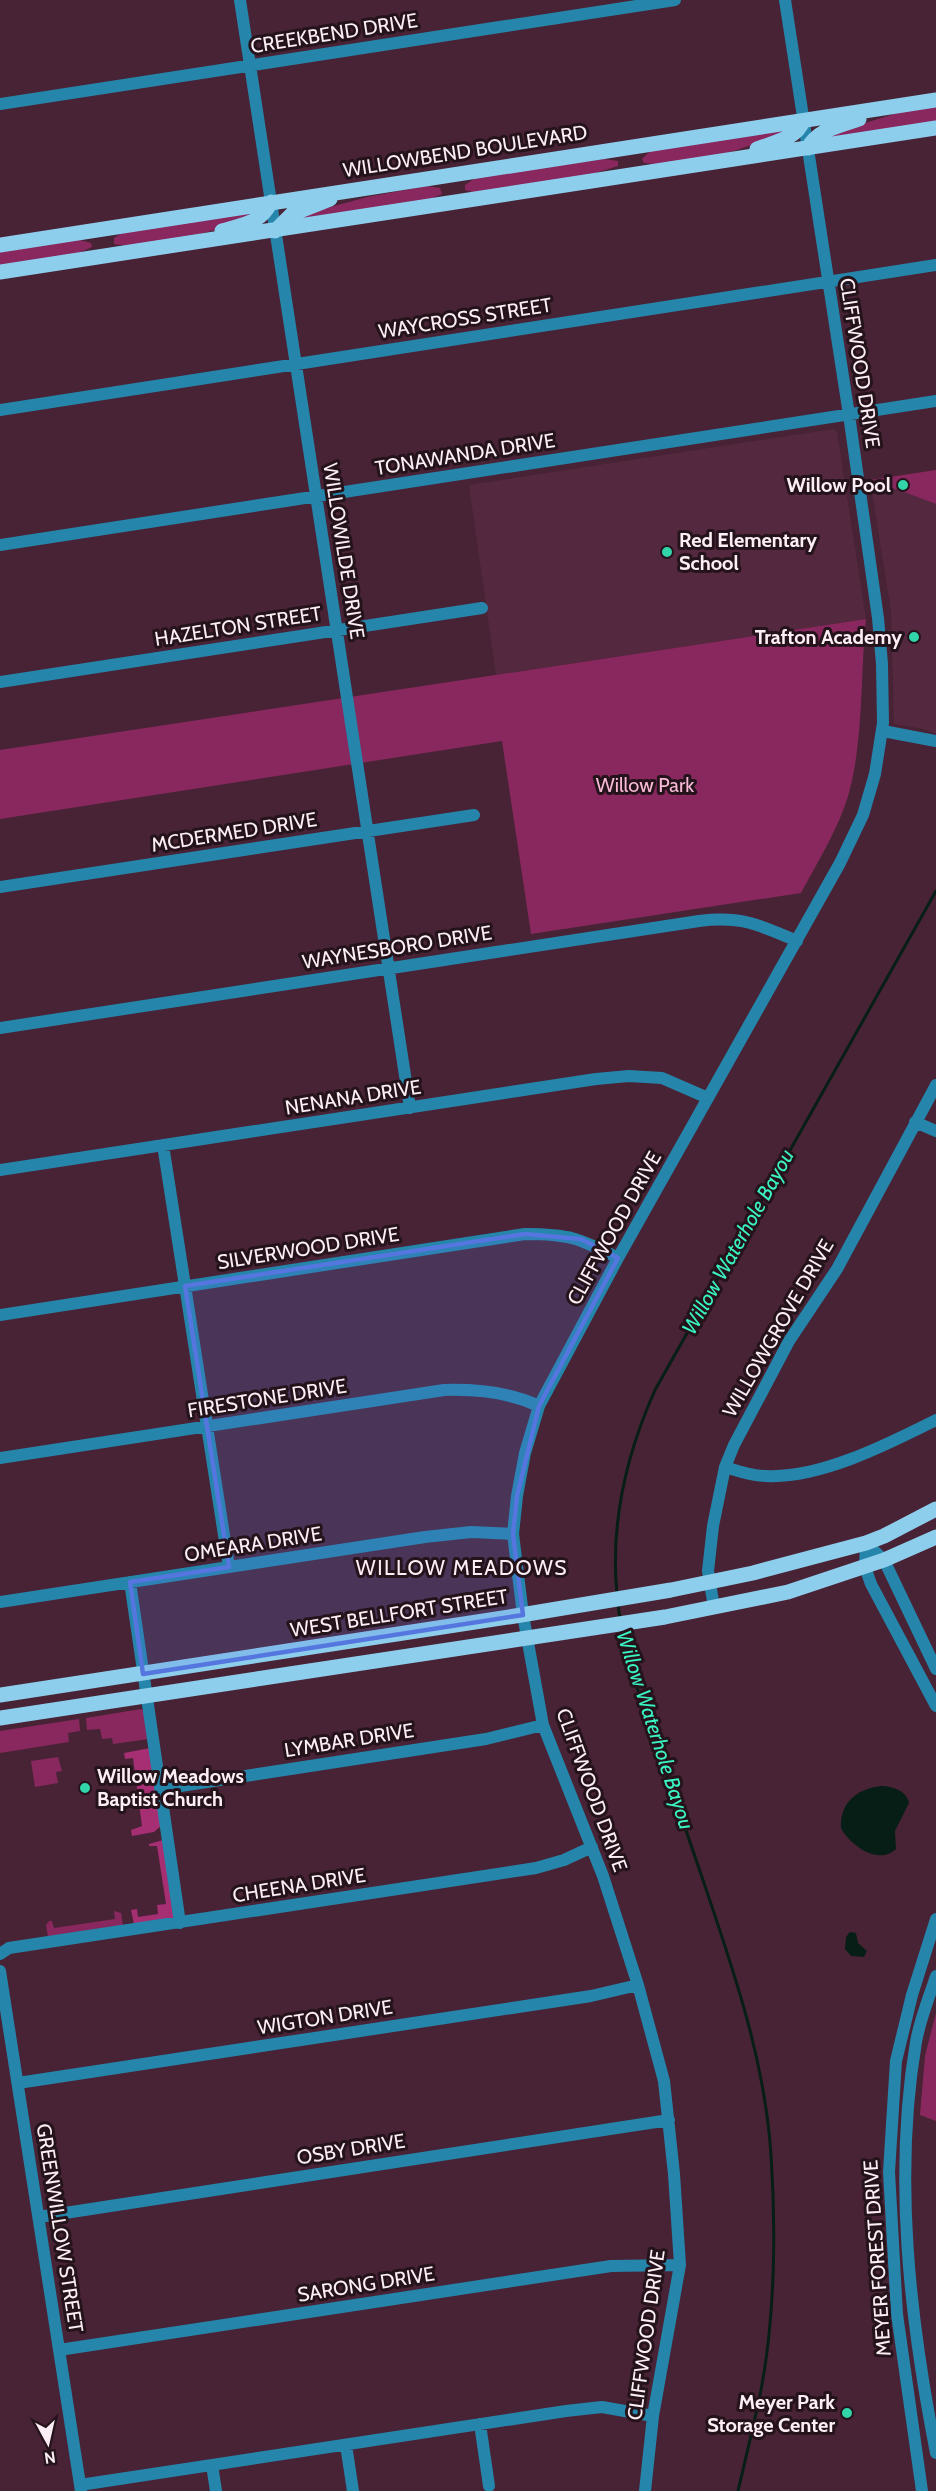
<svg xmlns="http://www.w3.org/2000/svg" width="936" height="2491" font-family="Cabin,sans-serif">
<rect width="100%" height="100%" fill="#482335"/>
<path fill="#54283f" d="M833 429 837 432 866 619 496 675 469 485Z
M896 489 936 504V734L924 729 894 724 891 611 872 492Z"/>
<path fill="#88285e" d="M936 106V123L829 139 826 135 904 111Z
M785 129 784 134C740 148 691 170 644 163L642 159 651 150Z
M604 159 618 161V166L589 175 477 193 465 190V185L477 177Z
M427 186 440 188 442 194 426 201 298 221V216L367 197Z
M256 211 257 217C215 229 157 252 114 244V238L128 229Z
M76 239 91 243 92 247 72 256 0 267V251Z
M936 470V504L896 489 872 492 870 480Z
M866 619C860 677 864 736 849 793 839 828 818 861 801 893L531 934 502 741 0 819V750Z
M141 1709 145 1712 149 1739 113 1744 112 1738 102 1739 100 1729 87 1730 86 1718Z
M79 1719 80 1731 68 1733 69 1742 0 1753V1731Z
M58 1757 62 1771 56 1772 58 1783 35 1787 31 1761Z
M114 1911 121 1913 123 1926 48 1937 46 1925 49 1921H52L54 1928 115 1919Z
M936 2013V2121L920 2115 925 2056Z"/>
<path fill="#a62e73" d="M150 1748 162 1825 154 1832 132 1836 131 1830 142 1826 133 1758 125 1759 124 1753Z
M163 1840 175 1916 172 1919 134 1924 131 1910 137 1909 138 1917 158 1914 157 1905 166 1904 157 1846H149V1844Z"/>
<path fill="#061e16" d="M881 1786C892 1786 907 1791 909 1803L895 1831 896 1849C878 1866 850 1845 841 1828 840 1802 857 1789 881 1786Z
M850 1932 856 1933 858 1943 867 1951 864 1957 851 1956 845 1949 846 1937Z"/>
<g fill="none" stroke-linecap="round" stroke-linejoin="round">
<path stroke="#061e16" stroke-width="3" d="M617 1595C610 1523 626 1455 655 1390L936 891
M618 1605 620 1619
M621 1629 631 1670C655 1741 680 1812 704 1883 734 1972 765 2061 771 2155 776 2229 775 2317 761 2390 754 2424 746 2457 738 2491"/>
<path stroke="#2585ab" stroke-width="12" d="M240 0 410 1108
M0 104 675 0
M0 410 936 265
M0 545 936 401
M0 682 482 608
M883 731 936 741
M0 887 474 815
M0 1028 699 921C741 916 758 924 797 941
M915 1122 936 1131
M163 1145 229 1567
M0 1170 596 1079 629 1076 662 1078 708 1098
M0 1315 525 1234C569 1234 579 1238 618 1258
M0 1458 444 1390C477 1389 509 1392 539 1406
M725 1467C738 1471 751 1476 766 1476 820 1479 888 1444 936 1420
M866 1543 865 1567 871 1584 936 1706
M866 1543 884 1560 936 1669
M130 1582 180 1923
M0 1602 425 1537 471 1532 513 1534
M714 1607 708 1571 713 1526 725 1467 734 1445 789 1341 837 1269 936 1085
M161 1789 486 1739 543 1725
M0 1954 9 1948 536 1868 564 1860 592 1847
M0 1971 81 2491
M936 1976C929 1998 920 2019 916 2042 893 2177 910 2320 936 2453
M18 2083 591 1996 638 1985
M39 2217 669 2120
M59 2350 611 2266 680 2265
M480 2424 489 2486
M346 2445 353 2491
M212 2465 216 2491
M80 2485 566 2411 602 2407 653 2416
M645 2491 653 2416 680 2265 674 2174 664 2081 638 1985 603 1876 543 1725 523 1615 513 1534 517 1496 525 1453 539 1406 618 1258 840 863 863 815 875 774 883 723 882 664 878 618 849 415 785 0
M922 2491 897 2314 889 2172 896 2061 912 1995 936 1919"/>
<path stroke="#8eceed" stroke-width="15" d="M808 148C818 129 840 126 859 119
M757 149C775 142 796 139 803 121
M222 231C244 224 260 224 271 202
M275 231 292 214 330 199
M0 245 936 100
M0 272 936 128
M0 1695 515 1616 671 1590 753 1573 866 1543 884 1536 936 1509
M0 1718 665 1617 788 1592 884 1560 936 1537"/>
</g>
<path fill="#5576df" fill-opacity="0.2" stroke="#5576df" stroke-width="4.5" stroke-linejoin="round" d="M525 1234 581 1239 618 1258 539 1406 517 1496 513 1534 523 1615 143 1674 130 1582 229 1567 185 1286Z"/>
<g fill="#32d4a9" stroke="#24131b" stroke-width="2">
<circle cx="903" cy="485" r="6"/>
<circle cx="667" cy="552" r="6"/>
<circle cx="914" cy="637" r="6"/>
<circle cx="85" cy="1788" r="6"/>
<circle cx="847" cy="2413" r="6"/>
</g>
<g text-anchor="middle" stroke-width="6" stroke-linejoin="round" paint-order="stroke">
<g font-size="20" fill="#fdeef5" stroke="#24131b">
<text transform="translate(334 33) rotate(-9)" y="7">CREEKBEND DRIVE</text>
<text transform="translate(465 151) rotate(-9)" y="7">WILLOWBEND BOULEVARD</text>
<text transform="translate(465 318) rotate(-9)" y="7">WAYCROSS STREET</text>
<text transform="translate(860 363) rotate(81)" y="7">CLIFFWOOD DRIVE</text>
<text transform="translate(465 454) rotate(-9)" y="7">TONAWANDA DRIVE</text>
<text transform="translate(344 551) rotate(81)" y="7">WILLOWILDE DRIVE</text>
<text transform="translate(238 626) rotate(-9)" y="7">HAZELTON STREET</text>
<text transform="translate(234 832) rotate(-9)" y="7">MCDERMED DRIVE</text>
<text transform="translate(397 947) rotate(-9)" y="7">WAYNESBORO DRIVE</text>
<text transform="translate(353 1097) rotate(-9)" y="7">NENANA DRIVE</text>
<text transform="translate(614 1228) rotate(-61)" y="7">CLIFFWOOD DRIVE</text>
<text transform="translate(308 1248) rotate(-9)" y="7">SILVERWOOD DRIVE</text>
<text transform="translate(778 1328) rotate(-60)" y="7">WILLOWGROVE DRIVE</text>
<text transform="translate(267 1398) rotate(-9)" y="7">FIRESTONE DRIVE</text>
<text transform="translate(253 1544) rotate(-9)" y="7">OMEARA DRIVE</text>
<text transform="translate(399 1613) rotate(-9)" y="7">WEST BELLFORT STREET</text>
<text transform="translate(349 1740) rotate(-9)" y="7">LYMBAR DRIVE</text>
<text transform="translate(592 1790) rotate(70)" y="7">CLIFFWOOD DRIVE</text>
<text transform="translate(299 1885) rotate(-9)" y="7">CHEENA DRIVE</text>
<text transform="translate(325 2017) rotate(-9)" y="7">WIGTON DRIVE</text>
<text transform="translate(351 2149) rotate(-9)" y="7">OSBY DRIVE</text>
<text transform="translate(60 2228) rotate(81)" y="7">GREENWILLOW STREET</text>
<text transform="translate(877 2258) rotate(-94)" y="7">MEYER FOREST DRIVE</text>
<text transform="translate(366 2284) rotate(-9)" y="7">SARONG DRIVE</text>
<text transform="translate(646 2335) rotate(-82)" y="7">CLIFFWOOD DRIVE</text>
</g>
<g font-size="20" font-weight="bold" fill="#fdeef5" stroke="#24131b" text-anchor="end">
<text x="891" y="492">Willow Pool</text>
<text x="679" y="547" text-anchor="start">Red Elementary<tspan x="679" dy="23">School</tspan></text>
<text x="902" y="644">Trafton Academy</text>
<text x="97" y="1783" text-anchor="start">Willow Meadows<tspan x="97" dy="23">Baptist Church</tspan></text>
<text x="835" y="2409">Meyer Park<tspan x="835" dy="23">Storage Center</tspan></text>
</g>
<g font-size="20" fill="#f7b9d5" stroke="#24131b">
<text x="645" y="792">Willow Park</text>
</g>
<g font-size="21" font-style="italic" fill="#3af4c2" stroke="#24131b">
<text transform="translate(738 1242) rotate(-61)" y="7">Willow Waterhole Bayou</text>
<text transform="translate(655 1730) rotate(72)" y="7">Willow Waterhole Bayou</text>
</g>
<g font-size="21" letter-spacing="1.5" fill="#fdeef5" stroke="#24131b">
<text x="462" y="1575">WILLOW MEADOWS</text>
</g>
</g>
<g transform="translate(48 2443) rotate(172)" stroke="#24131b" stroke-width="4.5" paint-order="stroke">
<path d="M0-4.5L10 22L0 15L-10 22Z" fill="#fdeef5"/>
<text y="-9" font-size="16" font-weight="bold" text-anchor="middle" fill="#fdeef5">N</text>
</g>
</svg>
